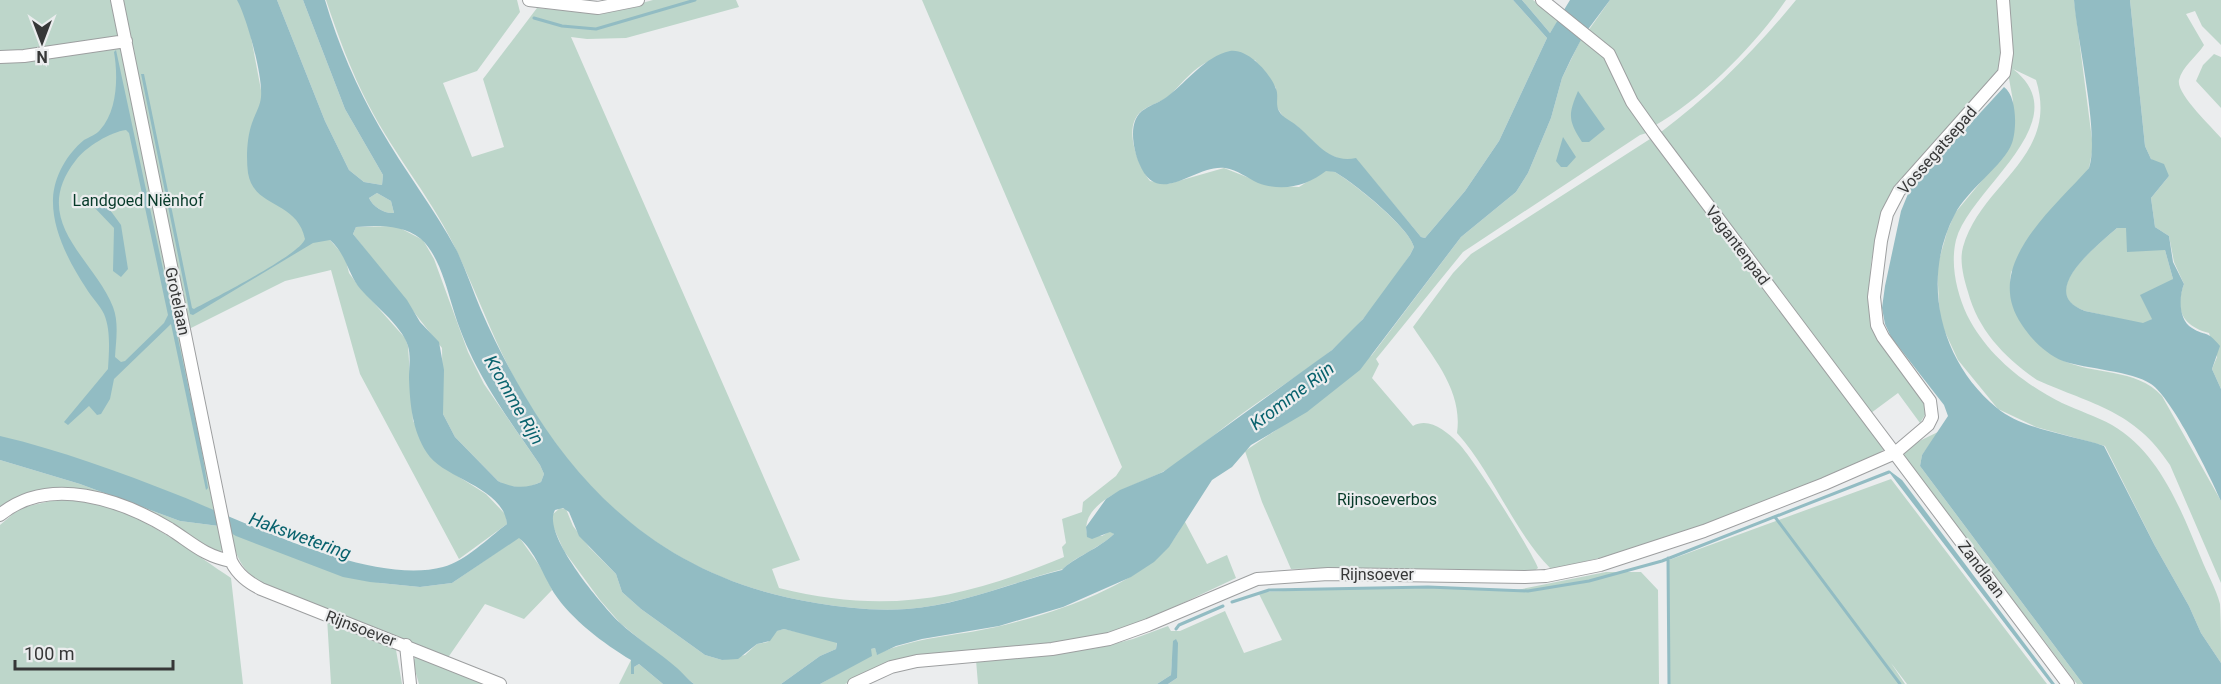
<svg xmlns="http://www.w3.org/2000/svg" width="2221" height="684" font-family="Roboto,sans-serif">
<rect width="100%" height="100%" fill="#ebedee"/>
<path fill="#bdd6ca" d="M0 0H244L261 90 330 240 345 257 349 273 357 284 405 338 408 346 413 421 440 465 486 494 506 515 507 524 459 559 360 374 331 270 285 281 181 333 216 511 0 440Z
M277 0H303L345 109 383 175 382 185 364 182 349 170 325 121Z
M326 0H517L520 12 477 71 443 83 472 157 504 147 483 79 537 8 601 14 653 0H736L739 7 626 38 587 39 571 37 800 560 772 569 779 588C888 615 962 599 1064 557L1062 547 1066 543 1062 519 1082 512 1083 502 1116 476 1122 467 922 0H1513L1547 38 1499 141 1465 191 1425 238 1421 237 1356 159 1345 161 1325 153 1297 126 1284 118 1276 106V88L1255 60C1242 60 1221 56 1209 61 1194 68 1182 83 1171 94 1163 102 1151 104 1143 110 1121 125 1138 165 1150 181L1168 184 1224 168 1267 185 1299 187 1326 170 1335 172C1353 183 1409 227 1414 247L1410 255C1387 289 1363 324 1332 350 1303 373 1272 392 1243 413 1217 432 1193 453 1166 470 1145 483 1079 498 1087 534L1102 536 1110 531 1114 534C1100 548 1073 558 1063 569 1011 583 961 605 907 609 877 611 846 608 816 603 684 582 592 511 525 397 498 352 481 303 459 256 435 202 395 157 368 104 351 71 338 36 326 0Z
M1522 0H1533L1559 19 1550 33Z
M1610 0H1786C1755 45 1702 99 1654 126L1588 31Z
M1796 0H2000L2002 70 1879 222 1871 263 1869 302 1925 397 1928 410 1920 423 1898 393 1871 413 1662 137 1661 132C1712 94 1756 49 1796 0Z
M2005 0H2074L2093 147 2089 168 2011 272C2008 295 2013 309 2027 327 2036 340 2045 352 2060 359 2093 376 2136 367 2162 396L2221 501V583L2170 465C2134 410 2093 405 2037 380 2005 358 1978 330 1968 292 1964 279 1959 261 1963 247 1981 183 2060 157 2036 80L2013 69C2080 121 1970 188 1956 240 1950 265 1957 293 1967 315 1987 355 2024 384 2062 403 2079 411 2096 416 2112 425 2160 453 2181 510 2201 558 2207 573 2216 589 2220 604 2221 621 2221 645 2221 663L2201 633 2189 606 2155 546 2105 446 2036 427 1998 409 1958 360 1940 321 1937 267 1947 232 1955 213 1999 160 2013 101 2008 73Z
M2130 0H2221V45L2202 26 2195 11 2186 14 2204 45C2197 56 2182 67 2179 80 2176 94 2212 127 2221 138V389L2212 369 2217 357 2209 333C2183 326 2174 310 2184 284L2174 262 2169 236 2155 227 2151 198 2169 176 2151 159 2145 146Z
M1583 35 1606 55 1650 132 1640 135 1463 252 1376 359 1379 364 1372 378 1413 426C1429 417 1446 431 1457 442 1471 454 1531 550 1538 568L1533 572H1334L1333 568 1291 569 1262 502 1245 451 1288 422 1372 355 1461 237 1516 192 1528 173 1551 118 1562 78Z
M2214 54 2221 57V108L2196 81 2203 65Z
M1650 139 1886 448 1873 457C1768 500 1663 547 1551 569 1514 532 1493 473 1457 433 1463 391 1434 359 1413 327L1453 273 1471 254Z
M377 193 391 201 394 213C385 214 373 207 369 198Z
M396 226 423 240 434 259 468 352 484 384 540 465 544 474 541 482 526 488 507 486 498 481 455 437 443 414 442 348 353 234 356 227Z
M2117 228H2126L2165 250 2173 279 2152 319 2143 324 2085 311C2034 293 2098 245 2117 228Z
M1940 431 1922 455 1920 466 2083 684H2077L1904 456 1905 448Z
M0 460 80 484 180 521 219 526 224 548 218 554 83 492 0 510Z
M1891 479 2047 684H1907L1891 663 1905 684H1669V560Z
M64 498C78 500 92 501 105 505 150 520 192 552 231 578L243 684H0V525L20 508Z
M560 508 566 509 573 526 589 547 616 574 622 592 641 609 705 655 722 660 745 655 757 644 768 642 776 631 784 629 833 640 837 642 836 649 820 656 781 684H694L620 623 600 600 564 551 552 524 553 514Z
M1184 520 1207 564 1227 555 1236 578 1121 632 863 676 845 684H820L843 671 871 649 875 648 877 654C916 637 956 636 996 627 1053 614 1163 580 1184 520Z
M231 533 380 583 420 587 452 583 519 537 544 572 552 590 524 619 485 604 447 659 266 586C243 572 236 559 231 533Z
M1606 572H1641L1658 590 1659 684H1168L1177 678 1172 660 1171 675 1157 684H978L976 660 1097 648 1133 639 1168 626 1171 631H1180L1225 611 1244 653 1282 640 1258 592 1428 586 1517 590Z
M327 618 388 642 396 650 402 684H331Z
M416 655 484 684H419L413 663Z
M631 660V674H634V667L639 664 663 684H619Z"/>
<path fill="#92bcc3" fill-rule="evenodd" d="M237 0H277L325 121 349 170 364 182 382 185 383 175 345 109 303 0H325C338 44 357 88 380 128 404 170 434 208 457 251 466 270 473 291 481 310 494 340 509 369 525 396 592 510 684 582 816 603 846 608 876 611 907 609 961 605 1010 583 1062 570 1073 558 1100 548 1114 534L1110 532 1092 539 1087 537 1086 527 1106 499 1120 490 1163 472 1332 350 1363 319 1410 255 1414 247C1409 227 1354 183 1335 172L1326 171C1307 186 1283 192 1258 183 1247 178 1238 170 1225 168 1194 164 1158 210 1139 163 1133 148 1127 119 1145 109 1152 104 1161 102 1168 96 1188 81 1204 57 1230 51 1248 48 1271 74 1276 89 1279 96 1275 104 1279 111 1283 118 1290 120 1296 125 1315 140 1328 164 1356 158L1421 237 1425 238 1465 191 1499 141 1547 38 1513 0H1522L1550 33 1570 0H1610L1583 36 1571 59 1562 78 1551 118 1528 173 1516 192 1461 237 1360 370 1307 412 1251 445 1232 467 1212 480 1169 547 1154 562 1131 577 1063 607 999 626 922 639 896 646 877 655 875 648 871 649 872 656 820 684H781L820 656 836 649 837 643 784 629 777 631 770 641 757 644 738 659 722 660 705 655 641 609 622 592 616 574 579 536 569 512 563 508 555 510C541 534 602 605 619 622 637 639 659 652 677 668 683 673 687 679 694 684H663L639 664 634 667V674H631V660C604 644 571 619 554 593 543 575 535 551 519 538L452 583 420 587 370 582 343 577 236 536 219 526 180 521 80 484 0 460V436C60 450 120 472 178 495 246 522 371 586 443 567 466 561 488 538 507 524 503 486 443 479 427 453 412 430 410 404 409 378 409 368 411 356 408 346 402 325 371 303 358 286 347 270 345 253 330 240L313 243 193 315 190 314 141 74H144L192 308 194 309C213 299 301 254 305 239 297 200 254 209 248 173 246 157 247 137 252 123 255 114 260 107 261 97 263 76 247 18 237 0ZM377 193 391 201 394 213C385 214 373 207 369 198ZM374 226C391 226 407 228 421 239 438 254 446 285 452 305 470 368 504 412 540 465L544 474 541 482C527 489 512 488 498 481L455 437 443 414 444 370 439 342 420 322 407 300 353 234 356 227Z
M2074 0H2130L2145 146 2151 159 2164 164 2169 176 2151 198 2155 227 2169 236 2173 262 2184 284C2179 296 2178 320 2192 328 2206 337 2206 329 2220 346L2212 369 2221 389V501C2210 476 2172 398 2151 384 2132 371 2086 369 2063 361 2047 355 2031 339 2022 325 1981 266 2053 209 2089 168 2100 136 2077 40 2074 0ZM2117 228H2126L2127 252 2165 250 2173 279 2140 295 2152 319 2143 323 2085 311C2035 293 2098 245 2117 228Z
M116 50 200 441 208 488 206 490 171 324 114 379 110 399 101 414 97 415 89 406 68 425 64 422 108 369C109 352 111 330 104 314 100 305 91 297 86 288 69 262 52 230 53 199 54 176 67 154 84 140 89 137 96 135 100 130 118 111 118 75 114 52ZM126 130 129 133 168 315 164 323 125 361 121 362 115 357C116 341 119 322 113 307 94 258 28 221 76 160 86 147 110 132 126 130Z
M2004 87C2017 96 2017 129 2012 143 2004 165 1967 190 1955 214 1920 280 1940 361 1997 408 2023 430 2073 435 2104 446L2155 546 2189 606 2201 633 2221 663V684H2083L1920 466 1922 455 1948 416 1944 405 1891 337 1885 324 1882 308 1885 286 1901 211 1910 189Z
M1578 91 1605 129 1589 142H1582C1568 120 1568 115 1578 91Z
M1563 137 1576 157 1567 167H1561L1556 161Z
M95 198 102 199 121 225 128 269 121 277 113 271 114 228 93 206Z
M1890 471 1902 480 2055 684H2051L1889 472Z
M1176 639 1178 643 1177 678 1168 684H1157L1171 675 1173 641Z"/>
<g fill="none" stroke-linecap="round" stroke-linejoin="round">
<path stroke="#92bcc3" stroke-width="3" d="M534 18 562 26 596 29 695 0
M1775 517 1900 684
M1668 558 1669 684
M1232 602 1269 590 1428 587 1528 591 1589 581 1662 561 1889 472
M1176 629 1179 625 1223 606"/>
<g stroke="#9d9fa0" stroke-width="14">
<path id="minor" d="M117 0 231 561C238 575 248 582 261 589L500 684
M529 0 598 8 638 0
M1542 0 1609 54 1632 102 1654 133 2068 684
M0 57 24 56 126 41
M0 515C49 474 122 500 170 529 192 543 204 556 231 561
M406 645 410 684
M854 684 891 667 917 661 1052 649 1109 639 1148 625 1257 579 1328 574 1525 577 1546 576 1600 565 1704 531 1824 484 1895 453 1928 425 1932 417 1930 401 1883 337 1877 325 1874 297 1881 241 1887 214 1899 191 2004 73 2007 53 2003 0"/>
</g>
<use href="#minor" stroke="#fff" stroke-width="12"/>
</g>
<g text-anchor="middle" stroke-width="4.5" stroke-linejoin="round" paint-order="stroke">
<g font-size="16" fill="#363737" stroke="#ebedee">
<text transform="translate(1937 150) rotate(-49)" y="6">Vossegatsepad</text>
<text transform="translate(1738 245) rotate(53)" y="6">Vagantenpad</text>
<text transform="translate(178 301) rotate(78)" y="6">Grotelaan</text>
<text transform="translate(1982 569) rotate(53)" y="6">Zandlaan</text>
<text x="1377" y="580">Rijnsoever</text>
<text transform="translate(361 628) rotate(21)" y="6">Rijnsoever</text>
</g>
<g font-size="16" fill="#073a29" stroke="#ebedee">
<text x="138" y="206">Landgoed Niënhof</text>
<text x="1387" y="505">Rijnsoeverbos</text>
</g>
<g font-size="18" font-style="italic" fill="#08626d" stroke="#ebedee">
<text transform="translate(1292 396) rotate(-37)" y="6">Kromme Rijn</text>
<text transform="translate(514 400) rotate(60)" y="6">Kromme Rijn</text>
<text transform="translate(300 536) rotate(20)" y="6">Hakswetering</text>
</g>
</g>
<g transform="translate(42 42) rotate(180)" stroke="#ebedee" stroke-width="4.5" paint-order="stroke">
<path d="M0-4.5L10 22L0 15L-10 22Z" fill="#363737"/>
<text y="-9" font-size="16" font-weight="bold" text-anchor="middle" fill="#363737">N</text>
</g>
<path d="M15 660v9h158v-9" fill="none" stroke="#363737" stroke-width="3"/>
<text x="24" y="660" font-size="18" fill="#363737" stroke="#ebedee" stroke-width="4.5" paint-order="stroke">100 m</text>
</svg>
